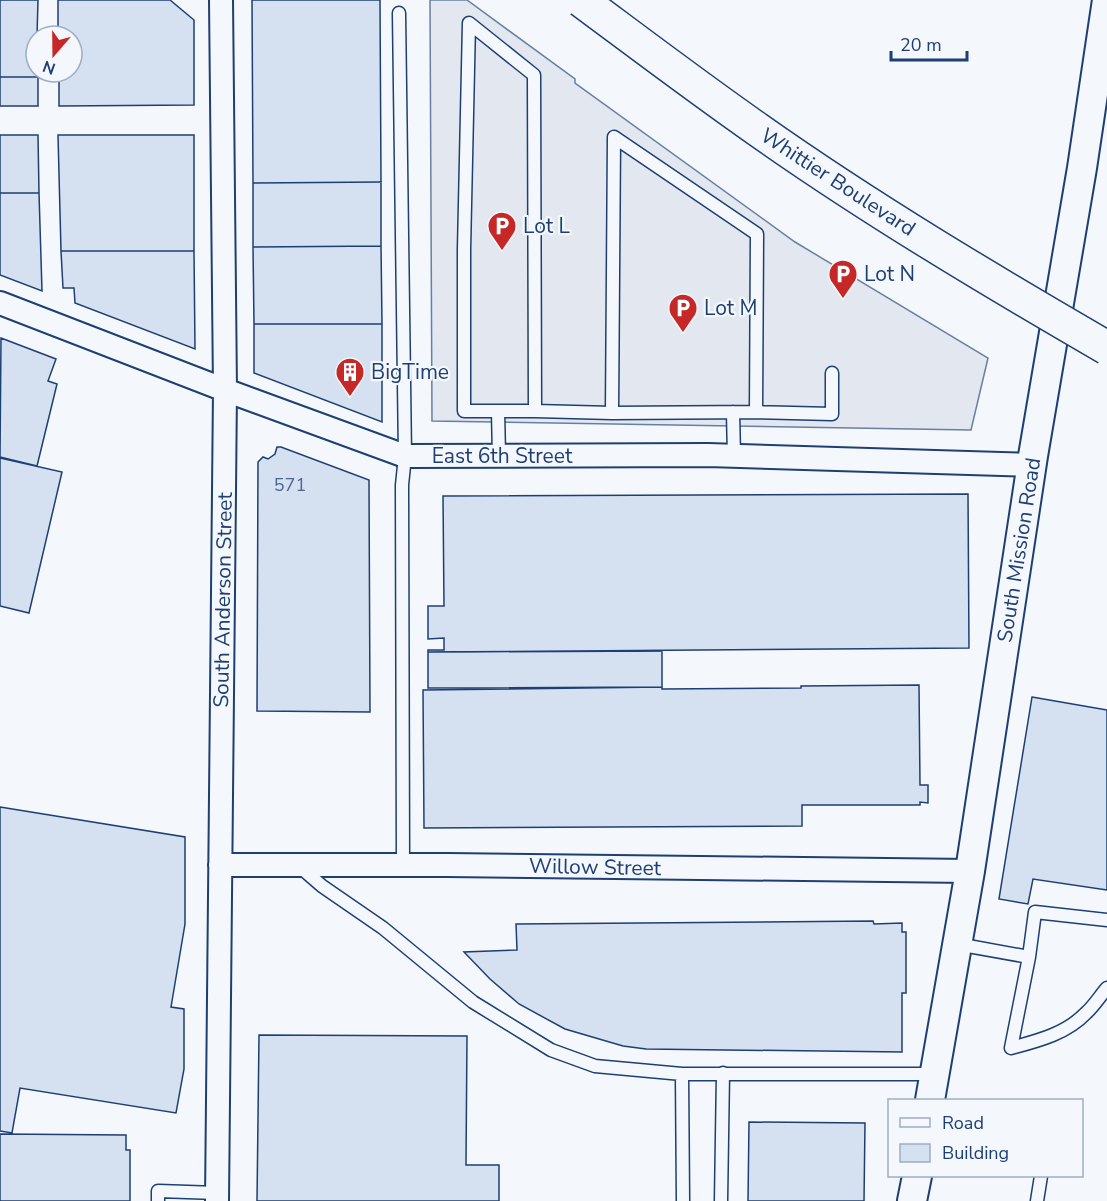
<svg xmlns="http://www.w3.org/2000/svg" width="1107" height="1201" font-family="'Nunito Sans',sans-serif">
<rect width="100%" height="100%" fill="#f4f7fb"/>
<path fill="#e3e8f0" stroke="#687fa3" stroke-width="1.5" d="M430 0H467L575 79V83L795 242 988 358 971 430 432 421Z"/>
<path fill="#d5e0f0" stroke="#1d3f73" stroke-width="1.5" d="M0 0H38L36 72H38V77H0Z
M58 0H170L194 20V105L59 106V72H72V36H58Z
M252 0H380L381 182 253 183Z
M0 77H38V106H0Z
M0 135H38L39 193H0Z
M58 135H194V251H61Z
M381 182V246L253 247V183Z
M0 193H39L42 291 0 275Z
M381 246 382 324H254L253 247Z
M61 251H194L195 349 75 303 74 288H63Z
M254 324H382V422L254 373Z
M1 338 56 359 48 381 57 384 37 466 0 457Z
M277 447H281L369 480 370 712 257 711 258 462 263 457 268 459 275 454Z
M0 458 62 472 29 613 0 606Z
M968 494 969 648 428 652V650H444V638L428 639V606H444L443 496Z
M662 651V687L428 688V652Z
M919 685 920 785H928V803L920 802V805H802V826L424 828 423 690 662 687V689L801 688V686Z
M1032 697 1107 710V890L1033 879 1028 904 999 899Z
M0 807 185 837V924L171 1007 184 1009V1069L176 1113 20 1088 12 1133 0 1131Z
M873 921 874 924 902 923V932H906V993H902V1052L646 1049 623 1046 565 1029 519 1004 490 979 464 952 517 950 516 924Z
M259 1035 467 1036 466 1165H499V1201H257Z
M749 1122 865 1123 864 1201H748Z
M0 1134 126 1135V1150H130V1201H0Z"/>
<g fill="none" stroke-linecap="round" stroke-linejoin="round">
<g stroke="#1d3f73" stroke-width="15">
<path id="service" d="M399 13 405 456 402 485 403 865
M469 23 534 75 535 411H464V249Z
M498 411 499 456
M535 411 612 413
M733 412 734 456
M756 412 757 234 614 137 612 413 756 412 832 414V373
M299 866 322 886 383 928 473 1002 551 1050 595 1066 682 1074H935
M957 944 1029 957 1011 1048C1037 1041 1066 1034 1086 1013 1094 1006 1100 996 1107 988
M1029 957 1035 912 1107 920
M682 1074 683 1201
M158 1201V1191L217 1193
M721 1201 723 1073
M1037 1201 1041 1176"/>
</g>
<g stroke="#1d3f73" stroke-width="26">
<path id="minor" d="M0 303 225 390 405 456 708 455 1032 465
M220 865H447L970 871
M217 1201 225 390 221 0"/>
</g>
<g stroke="#1d3f73" stroke-width="32">
<path id="tertiary" d="M930 1100 970 871 1033 456 1082 168 1107 0
M912 1201 917 1176"/>
</g>
<use href="#service" stroke="#f4f7fb" stroke-width="12"/>
<use href="#minor" stroke="#f4f7fb" stroke-width="22"/>
<use href="#tertiary" stroke="#f4f7fb" stroke-width="28"/>
<g stroke="#1d3f73" stroke-width="36" stroke-linecap="butt">
<path id="primary-bridge" d="M581 0C639 43 697 87 757 129 869 208 988 279 1107 348"/>
</g>
<use href="#primary-bridge" stroke="#f4f7fb" stroke-width="33"/>
</g>
<defs>
<g id="parking-pin" transform="scale(1.5)"><path d="M0 17L-7.5 6A9.5 9.5 0 1 1 7.5 6Z" fill="#c62828" stroke="#f4f7fb"/><path d="M-3.5-5.5H1a3.5 3.5 0 0 1 0 7H-1V5.5H-3.5ZM-1-3.4V-.6H.8a1.4 1.4 0 0 0 0-2.8Z" fill="#fff"/></g>
<g id="building-pin" transform="scale(1.5)"><path d="M0 17L-7.5 6A9.5 9.5 0 1 1 7.5 6Z" fill="#c62828" stroke="#f4f7fb"/><path d="M-4-6H4V6H1V3H-1V6H-4ZM-2.5-4.3h1.7v1.8h-1.7ZM.8-4.3h1.7v1.8H.8ZM-2.5-1h1.7V.8h-1.7ZM.8-1h1.7V.8H.8Z" fill="#fff"/></g>
</defs>
<g fill-rule="evenodd">
<use href="#parking-pin" x="502" y="226"/>
<use href="#parking-pin" x="843" y="274"/>
<use href="#parking-pin" x="683" y="308"/>
<use href="#building-pin" x="350" y="372"/>
</g>
<g text-anchor="middle" stroke-width="4.5" stroke-linejoin="round" paint-order="stroke">
<g font-size="18" fill="#4b6792">
<text x="290" y="491">571</text>
</g>
<g font-size="21" fill="#1d3f73" stroke="#f4f7fb">
<text transform="translate(838 182) rotate(33)" y="7">Whittier Boulevard</text>
<text x="502" y="463">East 6th Street</text>
<text transform="translate(1019 550) rotate(-81)" y="7">South Mission Road</text>
<text transform="translate(223 600) rotate(-89)" y="7">South Anderson Street</text>
<text transform="translate(595 867) rotate(1)" y="7">Willow Street</text>
</g>
<g font-size="21" fill="#1d3f73" stroke="#f4f7fb" text-anchor="start">
<text x="523" y="233">Lot L</text>
<text x="864" y="281">Lot N</text>
<text x="704" y="315">Lot M</text>
<text x="371" y="379">BigTime</text>
</g>
</g>
<rect x="888" y="1099" width="195" height="78" fill="#f4f7fb" stroke="#9eadc5" stroke-width="1.5"/>
<rect x="900" y="1118" width="30" height="9" fill="#f4f7fb" stroke="#9eadc5" stroke-width="1.5"/>
<text x="942" y="1129" font-size="18" fill="#1d3f73">Road</text>
<rect x="900" y="1144" width="30" height="18" fill="#d5e0f0" stroke="#9eadc5" stroke-width="1.5"/>
<text x="942" y="1159" font-size="18" fill="#1d3f73">Building</text>
<g transform="translate(54 54) rotate(200)"><circle r="28" fill="#f4f7fb" stroke="#9eadc5" stroke-width="1.5"/>
<path d="M0-4.5L10 22L0 15L-10 22Z" fill="#c62828"/>
<text y="-9" font-size="16" font-weight="bold" text-anchor="middle" fill="#1d3f73">N</text>
</g>
<path d="M891 51v9h76v-9" fill="none" stroke="#1d3f73" stroke-width="3"/>
<text x="900" y="51" font-size="18" fill="#1d3f73" stroke="#f4f7fb" stroke-width="4.5" paint-order="stroke">20 m</text>
</svg>
